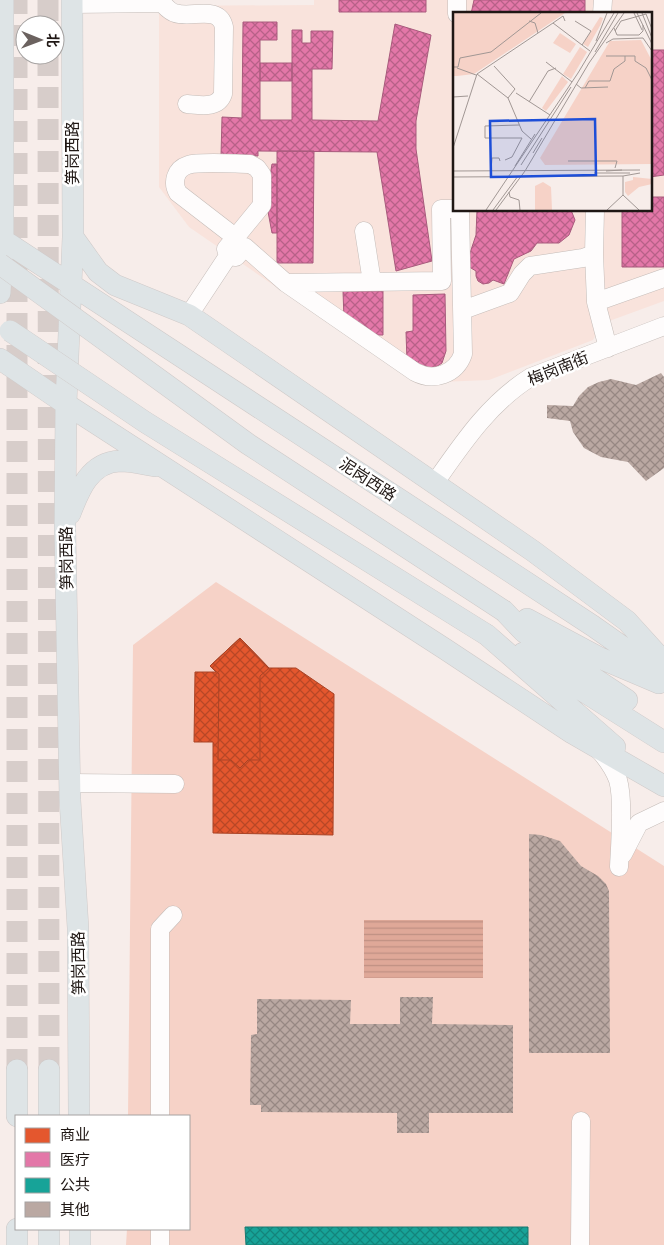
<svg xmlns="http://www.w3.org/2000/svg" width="664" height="1245" font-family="Poppins,'Noto Sans SC',sans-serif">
<defs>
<pattern id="water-rules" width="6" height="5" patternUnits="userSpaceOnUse" patternTransform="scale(1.25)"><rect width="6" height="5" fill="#dfa898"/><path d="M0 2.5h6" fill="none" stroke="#bf9082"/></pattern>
<pattern id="shops-cross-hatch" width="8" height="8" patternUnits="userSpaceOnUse" patternTransform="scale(1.25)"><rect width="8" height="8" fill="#e4572e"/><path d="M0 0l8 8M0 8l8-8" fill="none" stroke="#b84726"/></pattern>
<pattern id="health-cross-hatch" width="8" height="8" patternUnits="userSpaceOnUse" patternTransform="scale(1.25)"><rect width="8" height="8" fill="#e377a8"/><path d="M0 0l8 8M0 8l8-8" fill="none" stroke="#b76188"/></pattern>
<pattern id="public-cross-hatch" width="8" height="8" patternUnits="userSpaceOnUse" patternTransform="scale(1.25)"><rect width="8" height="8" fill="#17a398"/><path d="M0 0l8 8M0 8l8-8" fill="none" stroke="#14847b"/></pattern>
<pattern id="building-cross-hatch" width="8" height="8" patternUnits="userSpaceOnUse" patternTransform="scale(1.25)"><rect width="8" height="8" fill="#baa8a2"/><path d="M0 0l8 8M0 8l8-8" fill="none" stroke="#978883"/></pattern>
</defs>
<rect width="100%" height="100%" fill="#f7edea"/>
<path fill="#f9e3dc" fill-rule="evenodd" d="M314 0H664V301L601 324 593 340 489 380 416 383 189 227 159 187V6L314 5ZM454 14H650V210H454Z"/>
<path fill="#f6d2c7" d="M216 582 664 866V1245H126L127 1229H189V1116H128L133 645Z"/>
<path fill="url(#water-rules)" d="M364 920H483V978H364Z"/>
<path fill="url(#shops-cross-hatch)" stroke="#a94426" d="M240 638 269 668H296L334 694 333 835 213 833V742H194L195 672H216L210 666Z
M240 638 269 668 260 676V760H248L240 768 231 760H218L219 674 210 666Z"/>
<path fill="url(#health-cross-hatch)" stroke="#a85a7c" d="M339 0H426V12H339Z
M474 0H585V14H471Z
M243 22H277V40H260V120H292V30H302V43H311V31H333L332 69H312V120L378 121 395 24 431 35 416 121V149L432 261 396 271 377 152 258 151V156H221L222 117 242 118Z
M650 50H664V175L650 177Z
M260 63H292V81H260Z
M277 151H314L313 263H277Z
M272 164H277V233H272L266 201Z
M650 197H664V267H622V210H650Z
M477 210H571L575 220 569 235 559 243H537L531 251 514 259 504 284 493 280 489 283 483 284 478 281 476 276V271L466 265 476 235Z
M343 291H383V335H365L344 319Z
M445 294 446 351 442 363 436 367 427 368 421 366 416 361H407L406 332 413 331V295Z"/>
<path fill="url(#public-cross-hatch)" stroke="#197970" d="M245 1227H528V1245H246Z"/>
<path fill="url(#building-cross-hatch)" d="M661 373 664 377V468L646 481 628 462 601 457 584 448 573 432 570 421 547 418V405L573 406 579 396 588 387 599 382 611 379 636 385Z
M529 834 541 835 560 841 581 866 598 876 606 884 609 891 610 1053H529Z
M400 997H433L432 1024 513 1025V1113H429V1133H397V1113L261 1112V1105H250L251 1035 257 1034V999L351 1000 350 1024H400Z"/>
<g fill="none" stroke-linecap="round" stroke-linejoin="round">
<path stroke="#d7cdca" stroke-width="21" stroke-dasharray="21 11" stroke-linecap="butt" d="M48 0V25
M48 55 49 1070
M17 1070V0"/>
<g stroke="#c4bcb8" stroke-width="19">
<path id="minor" d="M457 0V14
M72 4 162 3C165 6 170 12 175 13 191 19 219 4 224 27L223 94C218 109 200 105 187 104
M602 14 603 0
M595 210 594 254 596 302 608 348
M364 231 372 282
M235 237 178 193C172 183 175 169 188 165 200 161 236 164 250 164L257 168 262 175V205L226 249 228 256 236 257 245 247 286 283 415 372C434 382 456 374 463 354L460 210
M286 283 442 281 441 209H454
M596 302 664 278
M463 310 510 293 522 274 530 266 583 258 594 254
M189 315 228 256
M434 484C462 444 489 403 531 377L664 326
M599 750C607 759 614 769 618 780 624 800 620 845 619 867
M70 783 175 784
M623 854 639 823 664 811
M160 1116V929L173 915
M160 1245V1229
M580 1245 581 1121"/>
</g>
<g stroke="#cfcac9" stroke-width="22">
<path id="major" d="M72 0 73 237 66 404 65 529 70 800 78 928 79 1116
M73 237 98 272 115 285 189 315 533 551 627 621 664 662
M0 238 593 626 664 676
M0 293 3 240V0
M0 359 66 404 445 649 572 733 664 786
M70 514C79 490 90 462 120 461 132 461 144 464 155 466
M504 611 524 632 627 700
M527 619 600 658 659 683
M487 635 615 747
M523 653 664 742
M49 1070V1116
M17 1116V1070
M49 1229V1245
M80 1229V1245
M17 1245V1229"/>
</g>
<use href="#minor" stroke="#fefcfc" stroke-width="18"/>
<use href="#major" stroke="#dee4e6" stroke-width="21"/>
<g stroke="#cfcac9" stroke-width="22" stroke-linecap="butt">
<path id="major-bridge" d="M0 264 248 444 504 611
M10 331 145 422 487 635"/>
</g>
<use href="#major-bridge" stroke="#dee4e6" stroke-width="21"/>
</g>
<g text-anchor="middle" stroke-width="5" stroke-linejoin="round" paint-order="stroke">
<g font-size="16" fill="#1f1714" stroke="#fff">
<text transform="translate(72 153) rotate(-90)" y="6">笋岗西路</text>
<text transform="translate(558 368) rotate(-22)" y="6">梅岗南街</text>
<text transform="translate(368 479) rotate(33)" y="6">泥岗西路</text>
<text transform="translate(66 558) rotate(-91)" y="6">笋岗西路</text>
<text transform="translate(78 963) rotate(-91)" y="6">笋岗西路</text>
</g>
</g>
<g transform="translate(453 12)">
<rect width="199" height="199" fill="#f7edea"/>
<path d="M147 5 150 6 148 12 135 35 130 32Z" fill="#f6d2c7"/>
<path d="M0 1H112L21 62 4 64H0ZM107 21 123 32 117 41 100 31ZM188 28 199 49V152L92 153 87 146 157 29ZM127 35 134 40 118 67 110 62ZM109 64 115 70 93 99 89 96ZM180 165 199 167V172L186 175 175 184 172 180V170L180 168ZM90 170 98 175 99 198H82V174Z" fill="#f6d2c7"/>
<path fill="none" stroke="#a19794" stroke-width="1" d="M181 1 189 18M184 1 199 32M189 1 199 26M193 2 199 17M76 9 82 11 85 21M122 9 138 19 129 33M100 11 110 4 112 9M161 16 164 23H186L190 19V13M162 19 168 9 193 2M143 29 154 1M153 31 160 27 190 26 199 39M142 40 165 1M153 44H182V49L193 56 199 68M93 50 119 70M41 54 62 77 55 86M1 55H5L7 46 38 40 88 1M4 56 23 63M24 62 55 86 69 119 78 127M123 72 128 76 155 75M132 76 136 69H157L161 57 172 49V44M63 81 97 103M0 85 15 84M76 90 95 59 103 56M0 136 24 62 100 11 137 39M80 141 89 126M52 148 59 145 69 126H32V114L66 113M115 149H164L162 156M68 153 118 75M62 154 82 122M0 159 187 158M38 159 39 146H46L47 149M153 159 169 158M141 161H177M0 165 170 164 187 161M56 180 57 185 66 188 67 198M170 183 186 198M33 198 125 61 161 1M40 198 65 164M43 198 72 159 136 51 171 1M154 198 170 183V164"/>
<path fill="#1d4ed8" fill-opacity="0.15" stroke="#1d4ed8" stroke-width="2.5" d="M142 107 143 163 38 165 37 109Z"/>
<rect width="199" height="199" fill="none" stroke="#1f1714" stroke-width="2.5"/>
</g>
<rect x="15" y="1115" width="175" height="115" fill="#ffffff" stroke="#a5a2a1"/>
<rect x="25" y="1128" width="25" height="15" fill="#e4572e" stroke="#a5a2a1"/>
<text x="60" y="1140" font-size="15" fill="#1f1714">商业</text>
<rect x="25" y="1152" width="25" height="15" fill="#e377a8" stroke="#a5a2a1"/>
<text x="60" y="1165" font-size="15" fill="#1f1714">医疗</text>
<rect x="25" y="1178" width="25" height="15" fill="#17a398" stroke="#a5a2a1"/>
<text x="60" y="1190" font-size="15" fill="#1f1714">公共</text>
<rect x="25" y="1202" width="25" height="15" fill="#baa8a2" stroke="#a5a2a1"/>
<text x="60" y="1215" font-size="15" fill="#1f1714">其他</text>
<g transform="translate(40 40) rotate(91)"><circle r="24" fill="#ffffff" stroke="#a5a2a1"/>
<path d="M0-4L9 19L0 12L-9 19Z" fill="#6b625f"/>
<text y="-8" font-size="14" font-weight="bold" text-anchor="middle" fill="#1f1714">北</text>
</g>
</svg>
